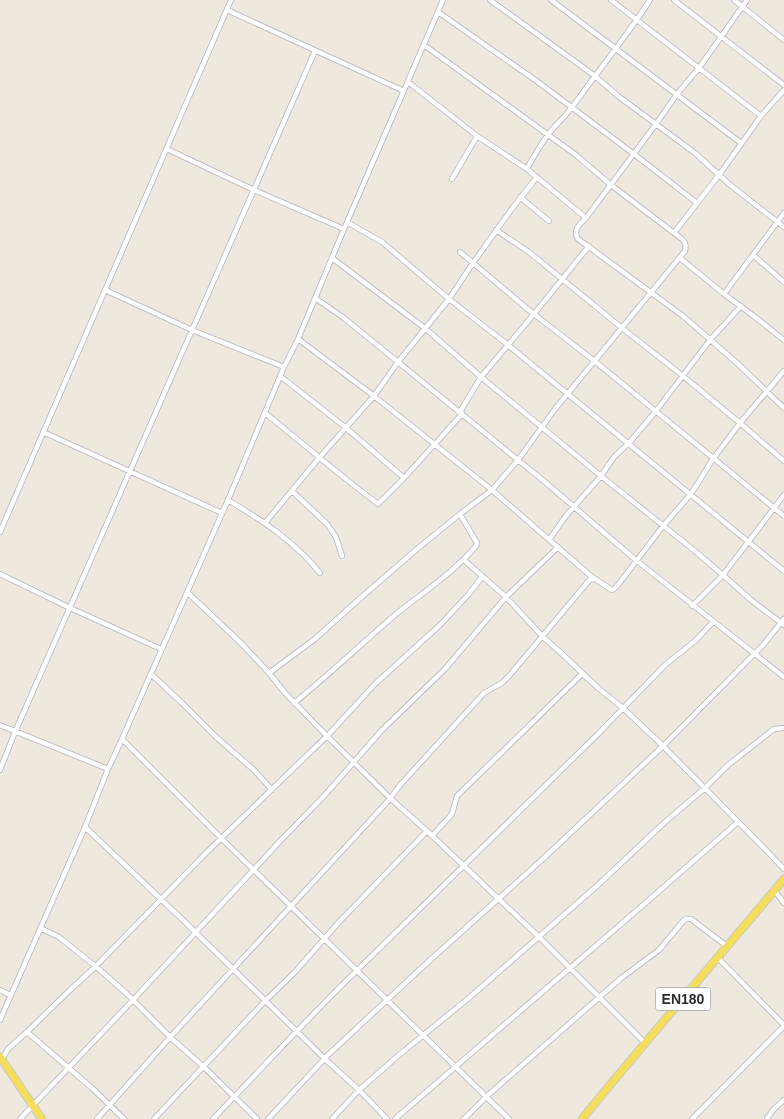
<svg xmlns="http://www.w3.org/2000/svg" width="784" height="1119" font-family="Arial,sans-serif">
<rect width="100%" height="100%" fill="#eee8de"/>
<g fill="none" stroke-linecap="round" stroke-linejoin="round">
<g stroke="#b2b3c0" stroke-width="6">
<path id="street" d="M490 0 595 76 618 96 695 153 729 184 784 227
M551 0 741 143
M611 0 761 116
M674 0 784 85
M734 0 784 40
M227 10 404 91
M438 12 538 82 634 154 697 203
M408 82 477 136 527 169 586 218C580 224 572 230 578 239L683 316 738 364 784 408
M167 149 254 190 344 229
M527 169C533 157 540 146 547 136 555 125 565 117 573 106 598 71 626 37 650 0
M452 179 477 136
M520 197 549 221
M586 218 656 124 677 94 699 68 747 0
M347 222 382 242 449 299 508 345 784 571
M496 230 529 252 622 328 683 376 740 423 784 461
M674 233 719 175 761 116 784 90
M460 252 530 311 597 363 784 516
M753 255 784 282
M332 258 426 329 481 377 601 476 695 551 723 575 751 600 784 625
M680 258 724 294 755 317 784 340
M105 290 192 330 284 367
M724 294 784 213
M315 298 344 318 545 482 637 561 784 677
M280 376 345 427 404 478
M265 413 347 480 378 504 404 478 462 414 461 410 481 377 534 314 589 246
M43 432 222 513
M292 491 327 524 336 537 342 556
M228 500C263 521 294 541 320 573
M265 523 319 458 374 396 398 362 449 299 473 263 511 210 537 177
M0 532 231 0
M549 540 565 517 601 476 614 457 629 443 656 411 710 340 741 306
M464 560 506 597 543 637 560 652 598 688 623 708 663 746 767 851 784 869
M0 574 70 608 161 649
M592 577 612 590 614 589 618 585 663 526 691 494 713 459 740 423 784 371
M187 592 242 644 269 673 286 694 327 736 390 798 427 831 539 937 645 1043
M692 606 723 575 784 495
M269 673 315 639 357 601 417 549 460 514 492 490 518 460 555 409 685 251C686 246 686 243 682 239L611 185 576 155 424 45
M151 674 182 703 216 737 254 770 272 790
M294 703C329 675 361 644 395 615 422 593 453 573 476 546L477 543 460 514
M0 725 108 769
M122 739 221 838 509 1119
M0 770 15 732 315 51
M85 827 185 922 325 1059 359 1090 387 1119
M432 836 452 814 457 796 582 674
M774 890 784 903
M40 928 59 937 99 969 127 994 171 1038 204 1067 257 1119
M718 958 784 1025
M0 990 10 995
M0 1020 85 827 108 769 122 739 228 500 284 367 298 339 344 229 443 0
M27 1032 92 1088 124 1119
M2 1059 8 1049 27 1032 70 990 96 966 208 851 329 734 375 684 440 625 468 595 482 577
M20 1119 133 1000 282 839 324 796 382 730 445 669 506 597 558 547
M97 1119 173 1034 388 801 401 784 484 693 502 683 509 676 592 577 492 490 374 396 298 339
M154 1119 266 1000 295 972 340 921 427 831
M213 1119 296 1032 339 988 598 734 665 665 695 641 713 622
M268 1119 328 1055 429 961 545 857 663 746 763 645 784 619
M332 1119 359 1090 399 1055 470 997 598 885 665 822 705 788 728 765 774 729 784 728
M395 1119 642 906 738 822
M464 1119 486 1097 620 979 659 950 684 920 687 919H691L728 947
M692 1119 784 1026
M767 1119 773 1110 784 1100"/>
</g>
<g stroke="#c8c8c8" stroke-width="9">
<path id="primary" d="M0 1057 42 1119
M582 1119C648 1038 717 959 784 879"/>
</g>
<use href="#street" stroke="#fff" stroke-width="4.5"/>
<use href="#primary" stroke="#f4de5c" stroke-width="7"/>
</g>
<g text-anchor="middle" stroke-width="5" stroke-linejoin="round" paint-order="stroke">
<rect fill="#fff" stroke="#6b6b6b" stroke-width="1" x="655.5" y="987.5" width="55" height="23" rx="4"/>
<g font-size="14" font-weight="bold" fill="#2c2c2c">
<text x="683" y="1004">EN180</text>
</g>
</g>
</svg>
